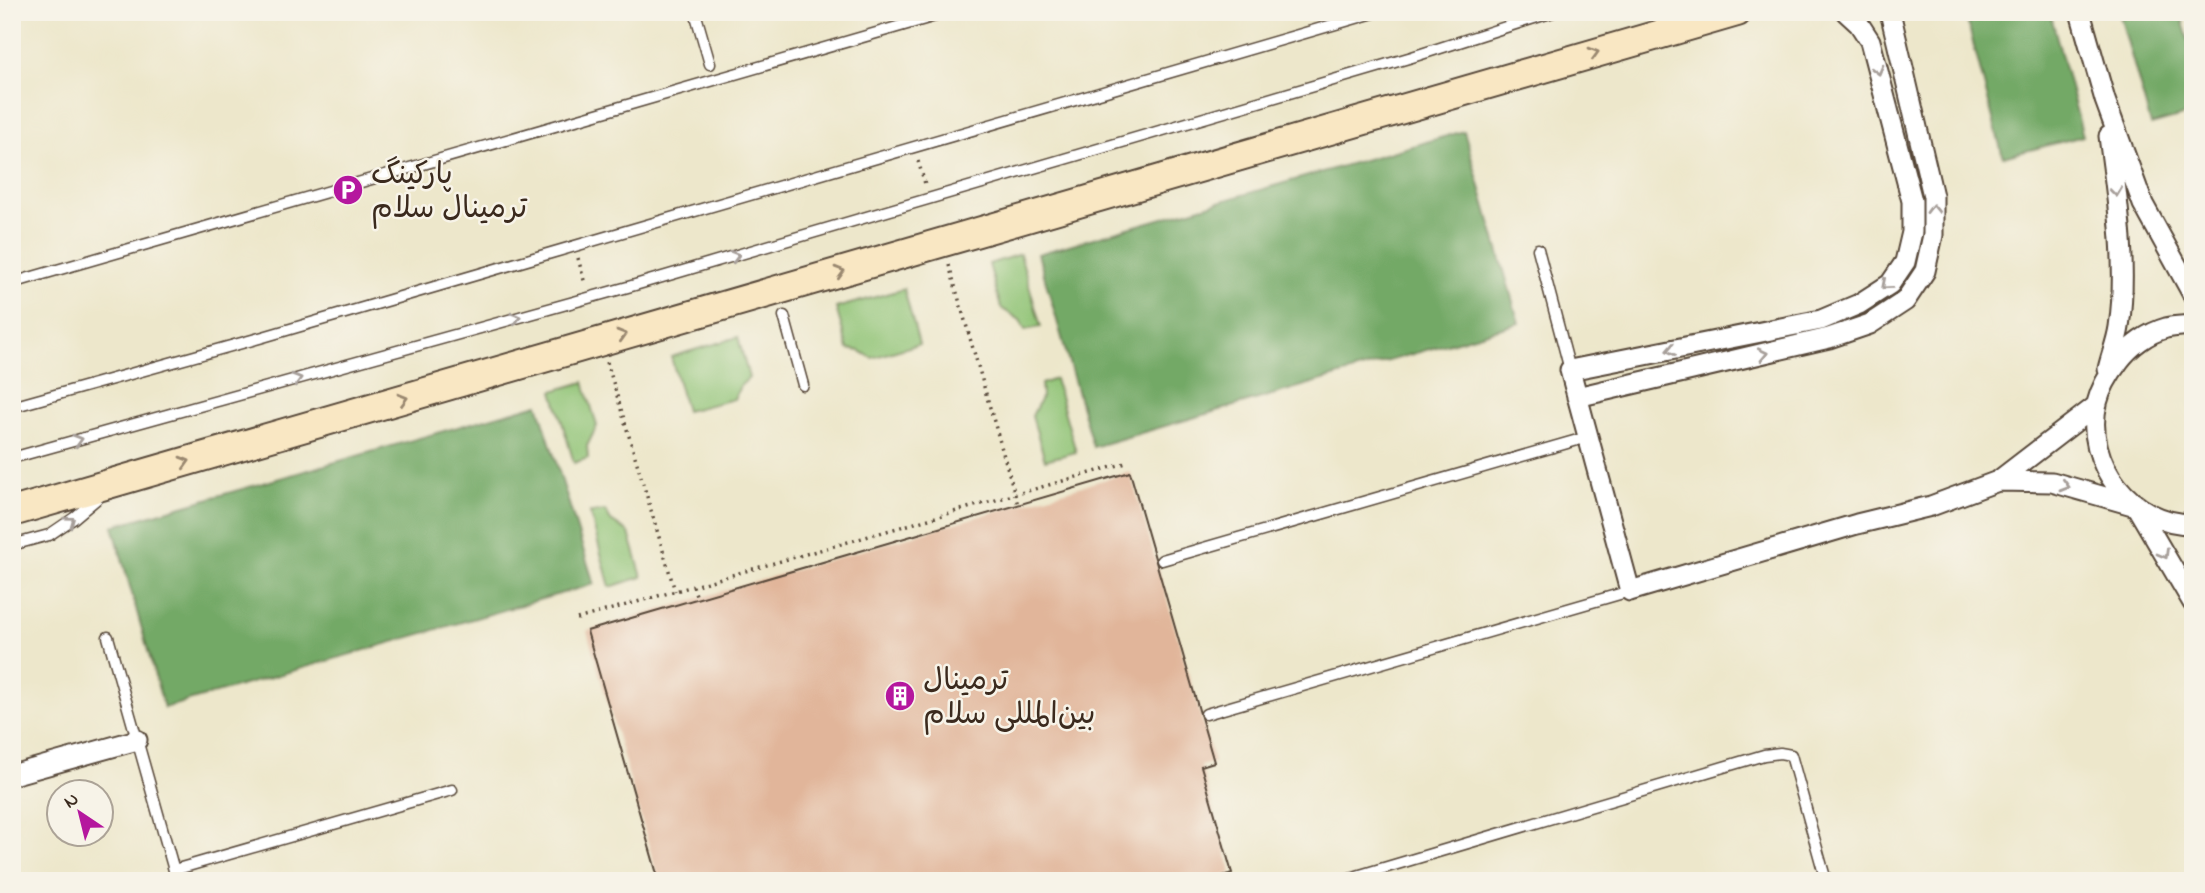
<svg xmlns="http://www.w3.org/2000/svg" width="2205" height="893" font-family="'Indie Flower','Playpen Sans Arabic',sans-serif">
<rect width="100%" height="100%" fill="#f7f3e8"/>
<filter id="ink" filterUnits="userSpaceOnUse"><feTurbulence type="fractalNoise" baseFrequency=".0143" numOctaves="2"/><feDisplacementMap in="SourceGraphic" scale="14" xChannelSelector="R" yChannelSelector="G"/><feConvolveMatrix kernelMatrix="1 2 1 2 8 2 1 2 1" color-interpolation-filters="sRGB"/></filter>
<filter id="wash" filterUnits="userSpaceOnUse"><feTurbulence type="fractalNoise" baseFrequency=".00686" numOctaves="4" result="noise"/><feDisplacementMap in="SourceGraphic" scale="28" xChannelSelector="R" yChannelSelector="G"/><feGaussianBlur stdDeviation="1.57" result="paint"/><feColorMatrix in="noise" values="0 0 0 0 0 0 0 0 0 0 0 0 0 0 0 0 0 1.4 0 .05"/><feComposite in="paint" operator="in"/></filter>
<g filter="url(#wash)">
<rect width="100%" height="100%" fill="#ede7cb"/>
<path fill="#8fc374" stroke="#657649" stroke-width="2" d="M1020 254 1041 327 1025 330 1020 320 1001 308 989 264Z
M904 289 919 344 872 358 860 351 848 349 836 308Z
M738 337 749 378 740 386 734 399 686 411 671 357Z
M1055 379 1076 452 1045 460 1032 416 1042 396 1041 384Z
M584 382 597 426 587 446 588 458 574 463 553 391Z
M605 511 611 521 629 533 642 577 610 587 590 513Z"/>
<path fill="#73a966" stroke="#576a42" stroke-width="2" d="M1965 12H2050L2083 136 2003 157Z
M2119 12H2180L2193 56V113L2151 125Z
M1464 131 1519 323 1093 447 1038 254Z
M538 404 594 584 164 708 113 526Z"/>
<g id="blocks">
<path fill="#e1b59a" d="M1130 472 1214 762 1201 766 1232 873 1207 881H659L587 631Z"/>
</g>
</g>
<g filter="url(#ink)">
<use href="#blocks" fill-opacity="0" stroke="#564638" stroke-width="2"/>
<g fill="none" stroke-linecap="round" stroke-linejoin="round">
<g stroke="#564638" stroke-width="13">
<path id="lane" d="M695 12 710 64
M1538 249 1570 370
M12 283 949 12
M784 316 803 385
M12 407 263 337 1377 12
M12 458 635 285 1412 57 1553 12
M12 545 49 535 74 518 99 497
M1162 560 1588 437
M108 637 177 881
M1206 714 1630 591
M174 870 452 790
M1340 881 1764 755 1780 753 1791 755 1826 881"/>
</g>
<g stroke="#564638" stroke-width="23">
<path id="street" d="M1846 12 1859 24 1870 41 1912 201V232L1905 262 1890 284 1859 304 1821 320 1570 370 1630 591 1857 524 1931 506 1998 481 2097 405
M2080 12 2105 100 2143 204 2193 295
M2193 325C2184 326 2174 326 2166 328 2148 333 2130 346 2119 361 2109 374 2101 387 2097 403 2083 462 2132 525 2193 524
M2108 369C2111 356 2117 341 2119 327 2128 264 2117 198 2109 136
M1577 397 1829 338 1870 324 1905 301 1925 271 1933 235V196L1890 12
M1998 481 2052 482 2136 506 2193 603
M12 775 137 740"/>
</g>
<g stroke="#564638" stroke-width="32">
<path id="secondary" d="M12 512 1737 12"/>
</g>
<path stroke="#564638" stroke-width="3.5" stroke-dasharray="2 5" stroke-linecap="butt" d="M918 161 926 187
M578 258 585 284
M949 265 1018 505
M607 362 675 591
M693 586 697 598
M577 619 1126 463"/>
<use href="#lane" stroke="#fff" stroke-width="10"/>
<use href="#street" stroke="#fff" stroke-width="19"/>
<use href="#secondary" stroke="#f9e7c3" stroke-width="28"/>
</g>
<defs><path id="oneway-chevron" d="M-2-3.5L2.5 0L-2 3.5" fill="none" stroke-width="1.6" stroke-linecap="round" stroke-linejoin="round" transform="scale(1.75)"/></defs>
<g stroke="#9a8870">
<use href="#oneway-chevron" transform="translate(1594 53) rotate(-16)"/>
<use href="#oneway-chevron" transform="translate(840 272) rotate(-16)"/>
<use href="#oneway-chevron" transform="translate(622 335) rotate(-16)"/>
<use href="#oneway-chevron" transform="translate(403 399) rotate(-16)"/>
<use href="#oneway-chevron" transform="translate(185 462) rotate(-16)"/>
</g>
<g stroke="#a79f9a">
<use href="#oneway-chevron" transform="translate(1878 70) rotate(75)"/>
<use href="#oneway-chevron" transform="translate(2116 192) rotate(83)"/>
<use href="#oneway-chevron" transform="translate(1933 209) rotate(-91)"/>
<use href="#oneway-chevron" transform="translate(735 256) rotate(-16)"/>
<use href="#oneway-chevron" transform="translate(1886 285) rotate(139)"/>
<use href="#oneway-chevron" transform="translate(516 318) rotate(-16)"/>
<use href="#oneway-chevron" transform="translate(1671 350) rotate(169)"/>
<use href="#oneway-chevron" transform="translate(1763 354) rotate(-13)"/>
<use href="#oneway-chevron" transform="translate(297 379) rotate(-16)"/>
<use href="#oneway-chevron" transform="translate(78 440) rotate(-16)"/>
<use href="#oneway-chevron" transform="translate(2065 486) rotate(16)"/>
<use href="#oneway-chevron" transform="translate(70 521) rotate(-36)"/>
<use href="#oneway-chevron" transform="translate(2164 554) rotate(60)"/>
</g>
</g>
<defs>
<g id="parking-disc" transform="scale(1.575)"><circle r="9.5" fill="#b5179e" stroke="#f7f3e8"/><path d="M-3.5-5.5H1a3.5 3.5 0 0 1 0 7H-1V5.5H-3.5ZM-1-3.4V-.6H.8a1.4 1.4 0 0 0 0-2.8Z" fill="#fff"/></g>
<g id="building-disc" transform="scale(1.575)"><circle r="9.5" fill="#b5179e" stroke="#f7f3e8"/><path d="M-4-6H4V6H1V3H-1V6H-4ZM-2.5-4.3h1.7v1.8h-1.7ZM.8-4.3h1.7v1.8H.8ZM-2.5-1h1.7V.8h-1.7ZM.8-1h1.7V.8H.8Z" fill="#fff"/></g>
</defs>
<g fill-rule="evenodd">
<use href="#parking-disc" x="348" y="190"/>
<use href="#building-disc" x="900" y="696"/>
</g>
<g text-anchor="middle" stroke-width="5" stroke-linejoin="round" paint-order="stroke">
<g font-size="30" fill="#3b2a1e" stroke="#f7f3e8" text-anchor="start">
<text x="371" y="183">پارکینگ<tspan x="371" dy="34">ترمینال سلام</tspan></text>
<text x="923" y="689">ترمینال<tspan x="923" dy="34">بین‌المللی سلام</tspan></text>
</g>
</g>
<rect width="2205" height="893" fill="none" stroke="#f7f3e8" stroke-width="42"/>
<g transform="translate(80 813) rotate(325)"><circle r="33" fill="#f7f3e8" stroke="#aca397" stroke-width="2"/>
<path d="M0-5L12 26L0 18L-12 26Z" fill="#b5179e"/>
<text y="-10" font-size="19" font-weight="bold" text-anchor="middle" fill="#3b2a1e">N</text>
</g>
</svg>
